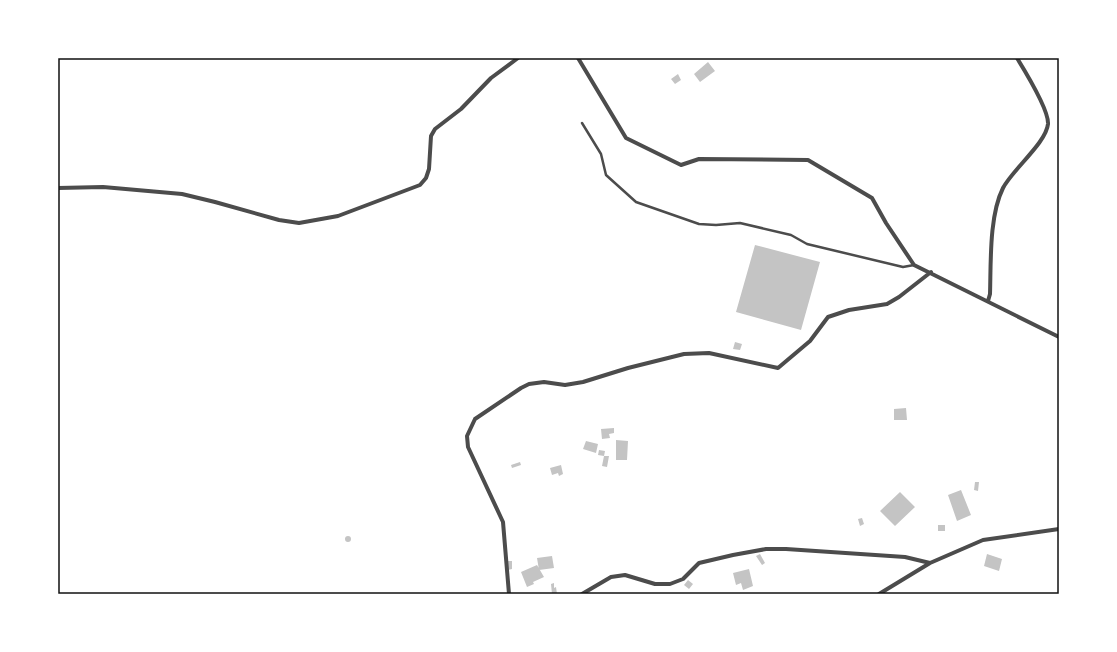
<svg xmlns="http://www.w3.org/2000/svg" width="1117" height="652" font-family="Overpass,sans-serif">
<rect width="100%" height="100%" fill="#fff"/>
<path fill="#c4c4c4" d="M708 62 715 71 700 82 694 74Z
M678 74 681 80 675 84 671 79Z
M755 245 820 262 801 330 736 312Z
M735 342 742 344 740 350 733 349Z
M906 408 907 420H894V409Z
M614 428V433L609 434 610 438 602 439 601 429Z
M616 440 628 441 627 460H616Z
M586 441 598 444 596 453 583 449Z
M599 450 605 451 604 456H609L607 467 602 466 604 456 598 455Z
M520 462 521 465 512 468 511 465Z
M561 465 563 474 559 476 558 473 552 475 550 468Z
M975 482H979L978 491 974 490Z
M961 490 971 515 957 521 948 495Z
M900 492 915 507 895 526 880 511Z
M862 518 864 524 860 526 858 519Z
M938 525H945V531H938Z
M345 539a3 3 0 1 1 6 0a3 3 0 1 1-6 0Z
M760 554 765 563 762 565 756 556Z
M987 554 1002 559 999 571 984 566Z
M552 556 554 568 539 570 537 558Z
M508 561H512V569L508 570Z
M537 565 544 577 533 582 534 584 527 587 521 572Z
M749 569 753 586 743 590 741 583 736 585 733 573Z
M688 580 693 584 689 589 684 585Z
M554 583V588L556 587 557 594H552L551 584Z"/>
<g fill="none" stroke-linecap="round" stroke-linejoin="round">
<path stroke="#4c4c4c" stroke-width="2.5" d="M582 123 601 154 606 175 636 202 699 224 716 225 740 223 791 235 807 244 903 267 914 265"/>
<path stroke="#4c4c4c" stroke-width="4" d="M578 58 626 138 681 165 699 159 808 160 872 198 886 223 914 265 1059 337
M58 188 103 187 182 194 215 202 279 220 299 223 338 216 420 185 426 178 429 169 431 136 435 129 461 109 491 78 518 58
M988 301 990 294C991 263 989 216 1003 188 1013 169 1046 143 1048 124 1049 111 1025 71 1017 58
M509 594 503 522 468 447 467 436 475 419 521 388 529 384 544 382 565 385 583 382 628 368 684 354 709 353 778 368 810 341 828 317 849 310 887 304 899 297 931 272
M582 594 611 577 625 575 655 584H670L683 579 699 563 733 555 766 549H786L905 557 930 563
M879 594 930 563 983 540 1059 529"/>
</g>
<rect width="1117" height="652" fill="none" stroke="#ffffff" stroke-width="118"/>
<rect x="59" y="59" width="999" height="534" fill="none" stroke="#111" stroke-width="1.5"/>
</svg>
